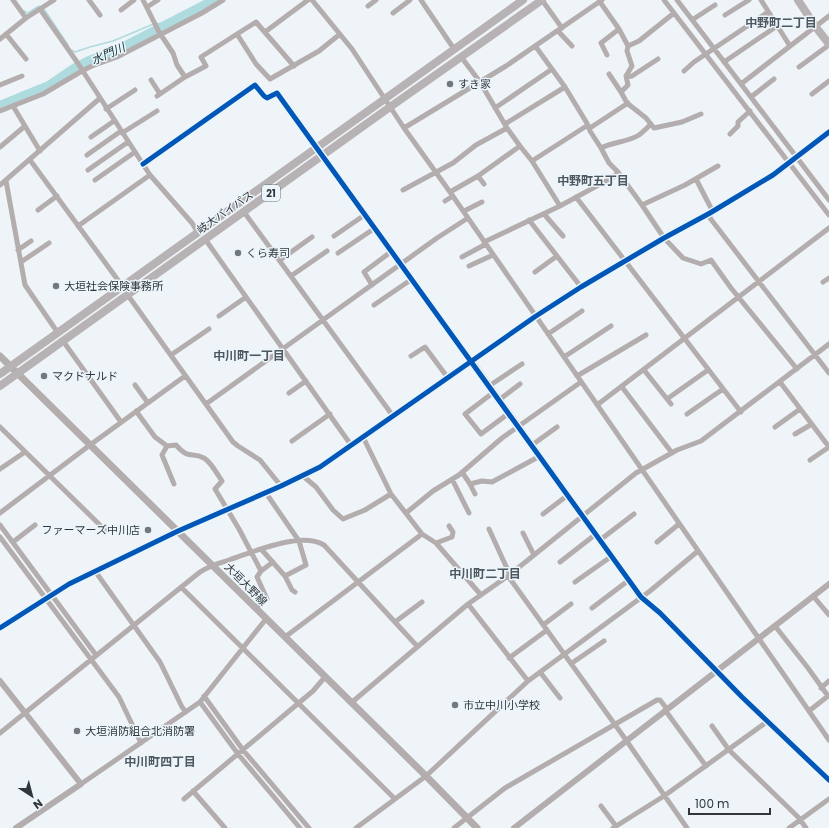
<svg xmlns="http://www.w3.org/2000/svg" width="829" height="828" font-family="Poppins,'Noto Sans JP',sans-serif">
<rect width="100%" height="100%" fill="#eff4f8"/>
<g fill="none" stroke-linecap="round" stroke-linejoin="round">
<path stroke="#aedbdd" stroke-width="1.5" d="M44 9 68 45
M24 11 28 13 39 6
M72 50 75 52 90 47 113 41 156 23 165 25"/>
<path stroke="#aedbdd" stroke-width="10" d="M0 106 49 86 74 69 89 61 116 51 215 0"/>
<path stroke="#b4adae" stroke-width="5" d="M13 0 26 18
M89 0 100 15
M143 0 159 32 173 53 177 65 185 77 206 66 201 57 237 34 256 64 270 79 319 51 340 34
M312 0 352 49 404 128 450 192 829 740
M421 0 454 49
M542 0 562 28
M664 0 829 215
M677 0 741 84 829 16
M761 0 790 46
M600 2 619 29 628 46 627 51 632 66 626 76 628 85 621 92 627 103 646 118 654 128 682 122 701 114
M368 6 376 0
M147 7 158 0
M40 9 77 62 150 175 192 223 198 233
M121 10 134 0
M393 13 410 0
M725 15 749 0
M692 20 715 5
M558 31 572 46
M265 32 308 0
M6 34 26 59
M237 34 256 22 294 66
M0 39 26 18 54 0
M628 46 639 41 674 13
M536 47 565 87 588 125 590 131 601 148 609 163 618 172 642 205 664 238 683 258 701 264 711 260 731 288 797 369
M607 55 601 43 619 29
M462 58 480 82 507 128 520 146
M724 62 777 26
M799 67 829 45
M684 71 694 62 768 12
M609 74 621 92
M627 77 632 76 658 59
M151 80 160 94
M741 84 829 200
M0 85 22 76
M812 94 829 81
M157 96 185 77
M751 97 774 79
M13 106 40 151
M495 108 552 69
M106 109 135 90
M0 111 43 94 82 71 92 66 117 57 202 13 223 0
M505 124 565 87
M404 128 506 66 602 0
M590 128 628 103
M122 133 157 111
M730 134 738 126V122L750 111
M91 137 114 121
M0 147 25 126
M601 148C613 142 628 142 639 135 643 132 647 128 651 124
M87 155 121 131
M30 160 123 287
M532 161 588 125
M143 164 255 85 264 96 267 98 277 93 472 361
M88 170 128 142
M478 176 484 184
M696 179 713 212
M95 180 135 152
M6 181 25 285 58 333
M0 185 99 99
M403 190 453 163 476 145 507 128
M450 192 478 176 520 146 532 161 560 206
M576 197 741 412
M445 201 453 196
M642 205 685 185 718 166
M38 210 57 196
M464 211 482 202
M244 212 393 416
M710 213V218L829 373
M544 214 563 236
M529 220 581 287
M78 226 150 175
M334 236 366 214
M205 239 351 445
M484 242 560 206 615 176 618 172
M18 250 31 241
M338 253 375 228
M462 257 486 244
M280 260 312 237
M21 262 49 243
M469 266 493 255
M535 272 557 256
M291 276 327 251
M823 282 829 278
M372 285 364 272 392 251
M127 294 233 442 238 446 260 460 281 486
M374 305 412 279
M219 316 246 297
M548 334 582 311
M63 341 121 422
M171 355 209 329
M411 356 425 347 448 378
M564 357 611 326
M644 370 671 404
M577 376 646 335
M780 382 829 447
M135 385 148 403
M489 386 522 364
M622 387 672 453
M494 392 465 414 481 434 509 413
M289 393 306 381
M667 399 708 370
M499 400 520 384
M206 404 437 238 468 218
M597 405 829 228
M136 411 155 437 167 446 176 445C190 461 191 451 204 458 211 462 217 474 222 481L215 489 239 529 261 571 257 577 267 599 255 608
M687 414 723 389
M0 427 105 530
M775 427 800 409
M795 434 812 424
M363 437 391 494 422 534 436 543 481 595
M292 441 330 414
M532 445 557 427
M167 446 162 455 174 484
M810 460 829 447
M0 469 25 452
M462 472 470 484 482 481 492 482 540 456
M303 476 316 487 333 510 343 519 365 510 391 494
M452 479 469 513
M470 484 475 494
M0 513 90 445 185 376
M406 513 433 491 459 475 502 438 581 382
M543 514 568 495
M0 525 96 655
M489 529 510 575
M523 533 534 555
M0 537 119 697 141 743
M600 540 634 514
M13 542 35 525
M657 542 679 524
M436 543 452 537 453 532 449 526
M261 549 285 576 306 565 299 541 266 493
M560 562 596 534
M95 571 160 662 182 707 186 712
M261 571 273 562
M285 576 292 590 295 592
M508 576 626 740 687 828
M575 582 612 556
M181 587 395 799
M813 596 829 615
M468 604 528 681
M592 608 629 580
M395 622 422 602
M543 625 571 604
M775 626 808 668 828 696 809 711
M0 628 69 584 178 531 281 486 320 467 536 316 581 287 664 238 710 213 773 175 829 132
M285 637 422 534
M509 658 547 630
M572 663 604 641
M540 672 560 698
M821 688 829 681
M204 696 243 750 309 828
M200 702 238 754 300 828
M351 703 468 604 508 576 636 473 677 450 701 441 829 344
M665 710 706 766
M712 726 729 750 799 818 806 828
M0 733 200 572C211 565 217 564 229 560 253 552 300 531 324 545L417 646
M81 784 200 702 266 619
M193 791 225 828
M184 799 313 691 325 677
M601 806 616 826
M356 828 426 776 528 681 650 591 698 551
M454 828 505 788 657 700H660L667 709
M613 828 664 796 768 721
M789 828 829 799"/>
<path stroke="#b4adae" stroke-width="6" d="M472 361 641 597 660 613 742 697 829 780
M0 681 81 784 16 828
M514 828 829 584"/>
<path stroke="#b3adad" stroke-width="7" d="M0 356 426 776 477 828"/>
<path stroke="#b7b2b4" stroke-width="8" d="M798 0 815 26 829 44
M0 374 523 0
M0 386 390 107 542 0"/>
<g stroke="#ebf5fc" stroke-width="8">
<path id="cycleway" d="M143 164 255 85 264 96 267 98 277 93 641 597 660 613 742 697 829 780
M0 628 69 584 178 531 281 486 320 467 536 316 581 287 664 238 710 213 773 175 829 132"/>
</g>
<use href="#cycleway" stroke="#0057b8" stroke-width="5"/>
</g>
<g fill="#74787c" stroke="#ebf5fc" stroke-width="1.5">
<circle cx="450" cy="84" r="4"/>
<circle cx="238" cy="253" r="4"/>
<circle cx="56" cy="286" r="4"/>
<circle cx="44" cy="376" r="4"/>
<circle cx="148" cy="530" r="4"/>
<circle cx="455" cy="705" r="4"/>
<circle cx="77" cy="731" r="4"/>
</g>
<g text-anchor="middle" stroke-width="3" stroke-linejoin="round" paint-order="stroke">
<rect fill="#ebf5fc" stroke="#6a6f74" stroke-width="1" x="262" y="185" width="18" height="16" rx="3"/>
<g font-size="10" font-weight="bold" fill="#323639">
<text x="271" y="197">21</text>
</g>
<g font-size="11" fill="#323639" stroke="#ebf5fc" text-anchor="start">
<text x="458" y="88">すき家</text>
<text x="246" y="257">くら寿司</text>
<text x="64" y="290">大垣社会保険事務所</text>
<text x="52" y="380">マクドナルド</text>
<text x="140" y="534" text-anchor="end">ファーマーズ中川店</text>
<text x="463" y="709">市立中川小学校</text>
<text x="85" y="735">大垣消防組合北消防署</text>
</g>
<g font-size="11" fill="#323639" stroke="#ebf5fc">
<text transform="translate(225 212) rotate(-35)" y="4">岐大バイパス</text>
<text transform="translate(246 584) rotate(45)" y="4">大垣大野線</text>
</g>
<g font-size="12" font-weight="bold" fill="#50585f" stroke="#ebf5fc">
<text x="781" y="27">中野町二丁目</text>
<text x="593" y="185">中野町五丁目</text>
<text x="249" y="360">中川町一丁目</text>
<text x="485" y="578">中川町二丁目</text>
<text x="160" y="766">中川町四丁目</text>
</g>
<g font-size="12" font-style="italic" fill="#163637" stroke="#ebf5fc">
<text transform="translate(108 54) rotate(-24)" y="4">水門川</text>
</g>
</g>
<g transform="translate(32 796) rotate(144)" stroke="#ebf5fc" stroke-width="3" paint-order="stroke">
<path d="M0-3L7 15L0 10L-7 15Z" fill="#323639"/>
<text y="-6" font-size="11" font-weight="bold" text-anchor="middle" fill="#323639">N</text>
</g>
<path d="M689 808v6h81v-6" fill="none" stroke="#323639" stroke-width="2"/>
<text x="695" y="808" font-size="12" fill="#323639" stroke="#ebf5fc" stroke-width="3" paint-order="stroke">100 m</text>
</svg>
